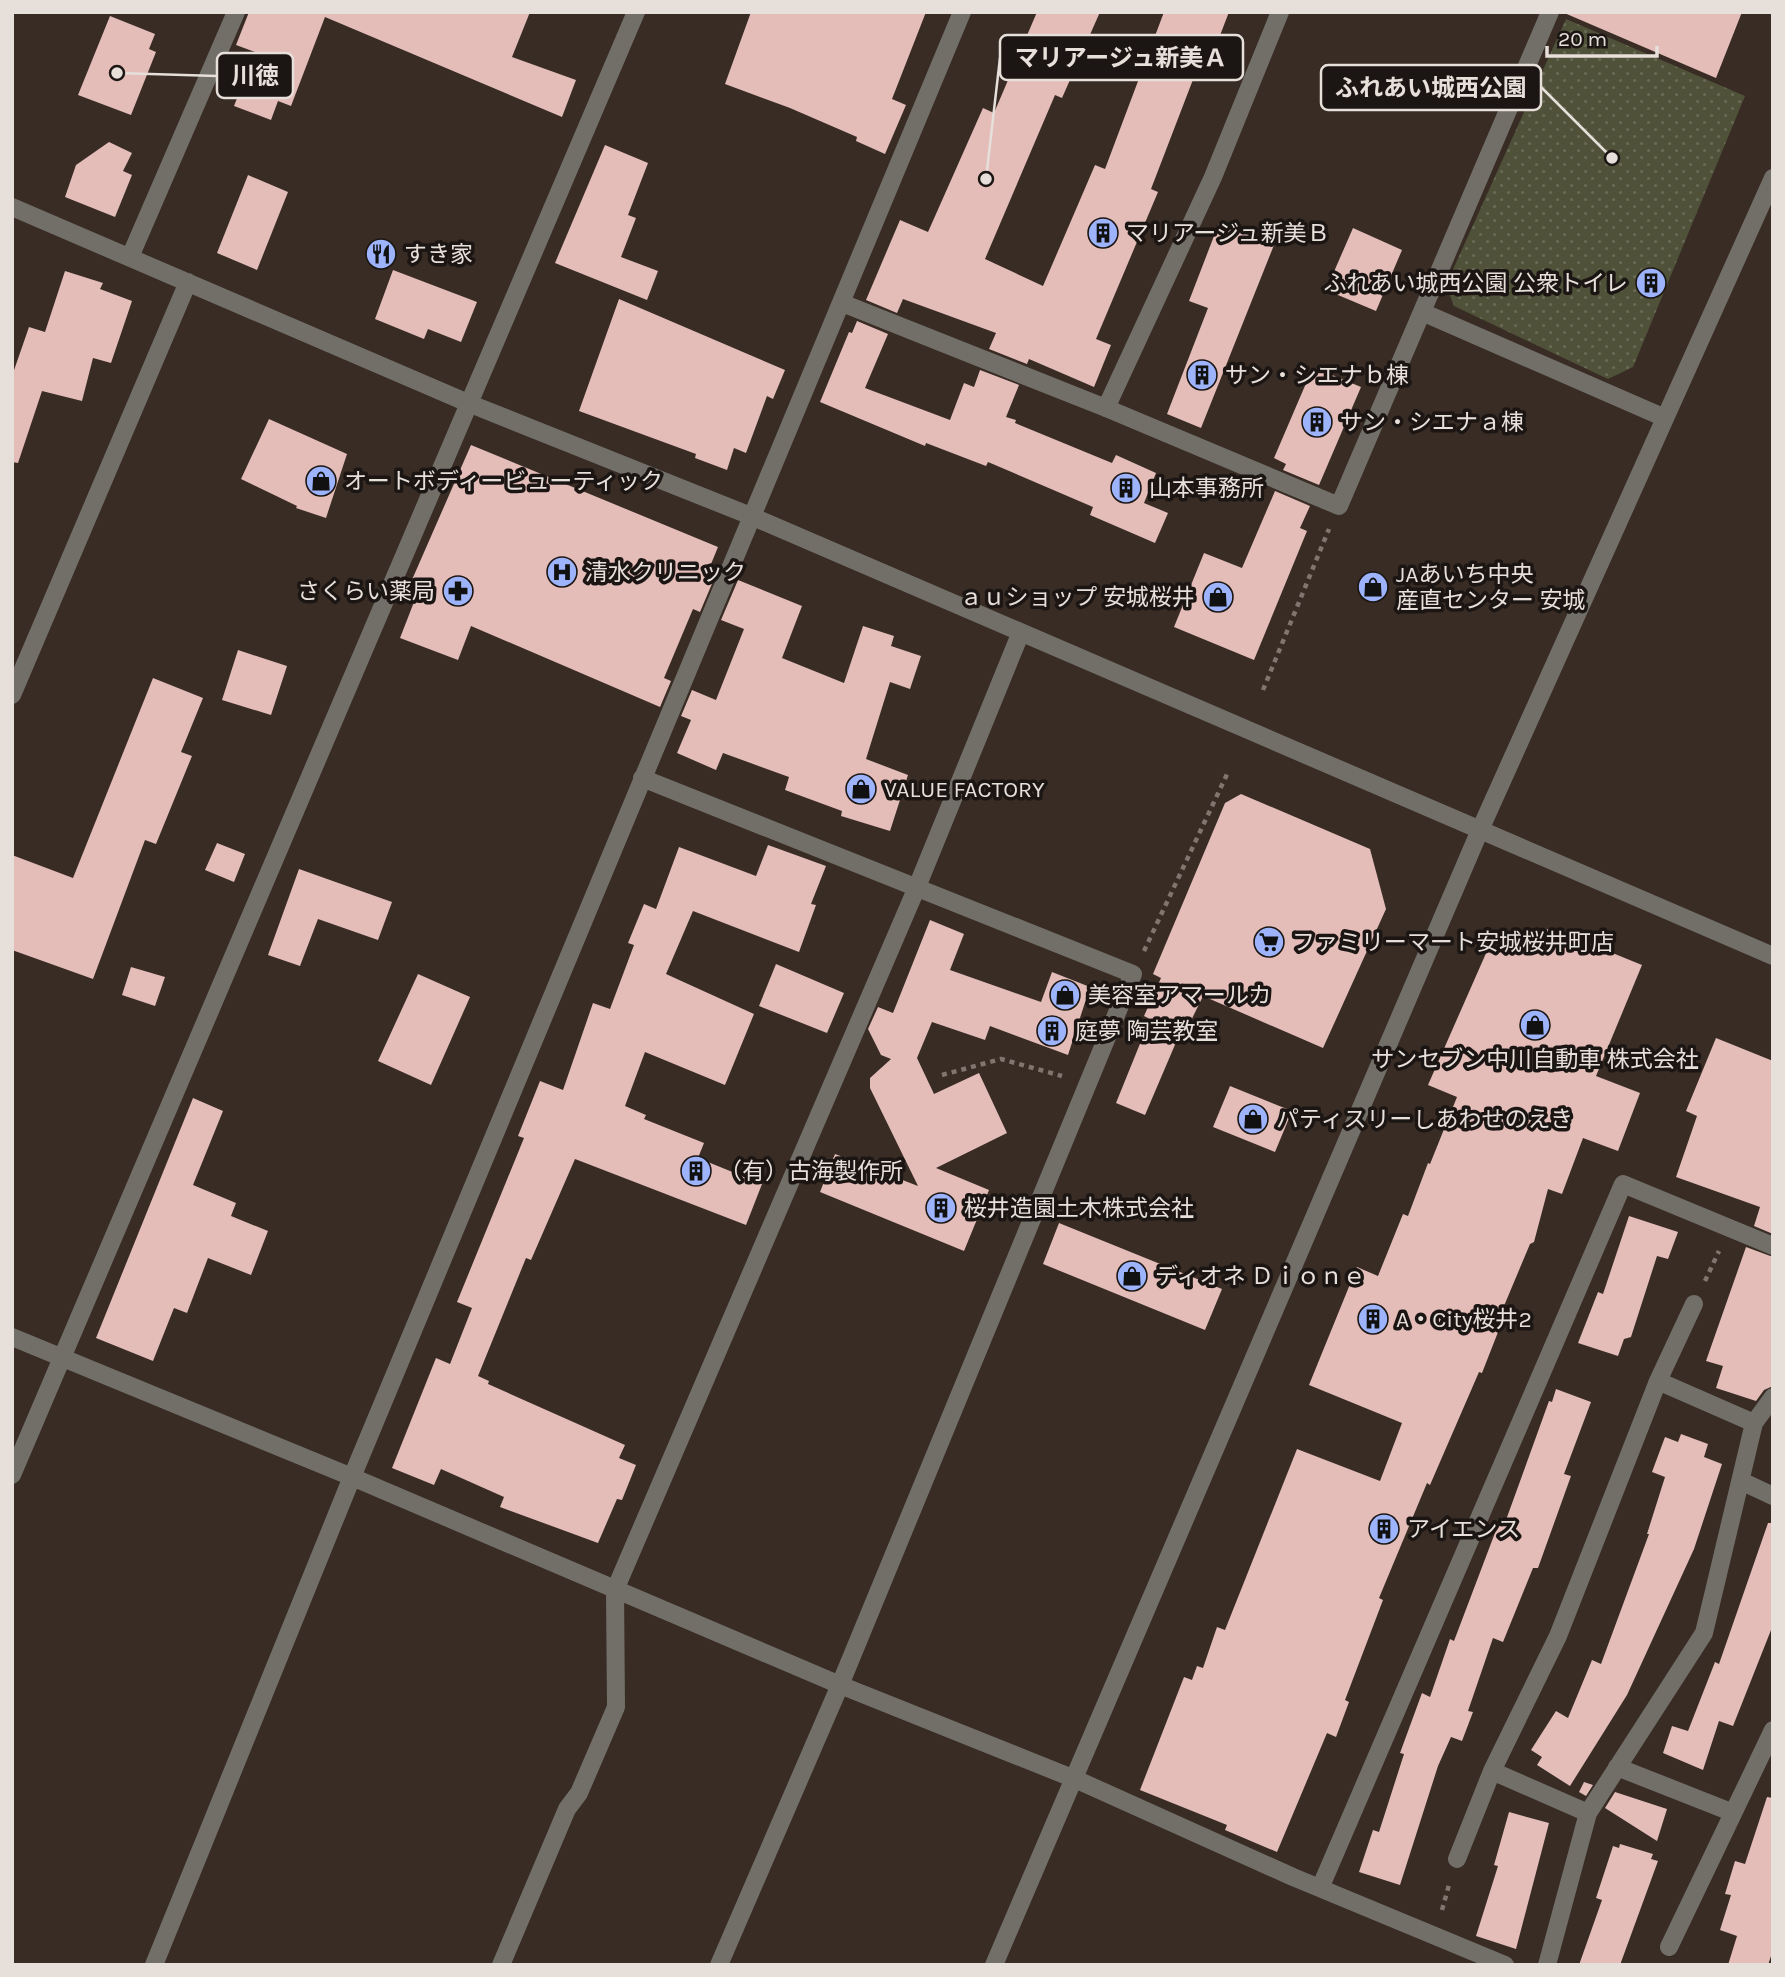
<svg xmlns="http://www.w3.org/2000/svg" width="1785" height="1977" font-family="Karla,'Noto Sans JP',sans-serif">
<defs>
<pattern id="park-dots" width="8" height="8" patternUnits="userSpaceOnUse" patternTransform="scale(1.75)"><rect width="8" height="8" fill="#4f5139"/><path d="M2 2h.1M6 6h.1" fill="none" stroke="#686a55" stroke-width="1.8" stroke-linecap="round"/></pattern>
</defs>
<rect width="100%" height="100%" fill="#382c25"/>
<path fill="url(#park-dots)" d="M1566 19 1745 96 1633 367 1608 379 1454 306 1446 285Z"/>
<path fill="#e4bdb9" d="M249 12H530L512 57 576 80 562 117 325 17 291 106 278 101 271 120 234 106 255 52 236 45Z
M751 12H926L892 99 906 105 885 154 856 141 857 137 790 108 725 84Z
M1037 12H1100L1062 98 1055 95 985 259 1043 286 1095 165 1105 169 1164 12H1229L1214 51 1207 48 1194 77 1151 189 1158 192 1096 339 1111 345 1094 387 1029 359 1027 364 989 349 996 333 903 299 897 313 866 300 900 220 928 232 983 108 994 113Z
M1562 12H1742L1716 78Z
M110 16 155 34 149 49 156 52 131 115 78 95Z
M109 142 132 153 123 171 132 175 115 217 65 197 76 165Z
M605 145 648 163 628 215 636 218 621 257 658 271 647 300 555 263Z
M248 175 288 192 257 270 217 253Z
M1219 223 1274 245 1201 428 1167 414 1208 308 1189 301Z
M1353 228 1402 250 1376 311 1326 290Z
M393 270 477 302 461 342 428 329 424 339 375 319Z
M65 271 103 283 100 289 132 301 111 363 93 358 82 401 42 391 18 463 12 462V376L29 327 45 332Z
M619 299 785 370 773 399 767 396 746 453 734 448 727 470 695 458 696 454 579 411Z
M857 321 888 334 865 388 950 420 964 383 974 387 980 370 1019 385 1006 417 1016 420 1015 423 1112 463 1116 455 1156 473 1144 503 1168 513 1155 543 1090 515 1093 507 988 462 986 466 926 443 925 446 820 402 849 332 852 333Z
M1313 367 1361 387 1319 485 1283 470 1286 464 1274 458Z
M269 419 347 454 326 518 296 508 297 506 241 479Z
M471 445 718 547 709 569 717 572 700 612 693 609 664 678 671 681 660 707 471 626 458 660 400 638 414 602 404 598Z
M1275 491 1310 506 1300 528 1307 531 1254 660 1174 627 1204 553 1242 568Z
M738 580 802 606 782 658 844 683 863 626 894 636 891 646 921 656 910 689 890 682 866 759 908 775 890 831 841 816 842 811 785 790 789 777 723 753 716 770 677 753 691 720 681 716 692 690 716 700 744 629 721 620Z
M238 650 287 666 271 715 222 700Z
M153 678 203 698 181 752 192 756 156 844 145 840 93 979 12 950V855L73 878Z
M1241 794 1370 849 1386 909 1323 1048 1203 996 1184 1035 1180 1033 1145 1115 1116 1103 1150 1019 1144 1016 1161 978 1153 974 1225 803Z
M217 843 245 854 234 882 205 870Z
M768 845 826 866 811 904 816 905 799 952 693 911 666 974 754 1014 725 1085 645 1052 625 1106 646 1115 644 1119 704 1143 698 1158 762 1184 746 1225 575 1159 531 1260 526 1258 478 1376 489 1381 488 1384 625 1445 619 1458 636 1465 622 1500 617 1499 598 1543 500 1507 504 1497 441 1469 434 1485 392 1468 436 1358 450 1364 472 1308 457 1302 524 1138 518 1136 540 1081 563 1090 593 1003 610 1009 634 945 628 943 644 904 656 909 679 847 756 876Z
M299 869 392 902 378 940 318 919 300 966 268 955Z
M930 920 964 934 950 970 1041 1002 1052 972 1090 987 1068 1055 990 1026 985 1040 932 1022 917 1058 934 1094 979 1073 1007 1133 936 1168 989 1190 964 1251 820 1192 835 1154 918 1186 870 1088V1078L891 1059 881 1055 868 1029 878 1007 893 1013Z
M1551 928 1642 965 1596 1076 1640 1093 1618 1151 1583 1138 1562 1194 1548 1189 1534 1242 1530 1244 1496 1325 1500 1327 1482 1373 1479 1372 1430 1485 1427 1483 1379 1598 1383 1600 1345 1700 1349 1702 1336 1737 1327 1733 1277 1852 1225 1830 1227 1825 1140 1790 1184 1677 1192 1680 1197 1666 1203 1668 1217 1627 1225 1630 1297 1449 1380 1481 1402 1423 1309 1385 1357 1267 1378 1276 1403 1214 1408 1216 1428 1163 1430 1164 1457 1097 1428 1085 1487 951Z
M776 964 844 993 827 1033 759 1006Z
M131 967 165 977 155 1006 122 995Z
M418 974 470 997 431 1085 378 1061Z
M1716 1038 1773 1061V1234L1754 1226 1760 1207 1676 1177 1697 1116 1686 1111Z
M1230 1086 1292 1111 1275 1152 1213 1127Z
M193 1098 223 1111 193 1185 236 1203 231 1216 268 1231 251 1275 208 1258 187 1313 174 1308 153 1361 96 1338Z
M1629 1216 1678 1232 1668 1259 1657 1256 1631 1337 1624 1339 1618 1356 1578 1343 1598 1292 1603 1294Z
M1059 1223 1222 1289 1205 1330 1043 1264Z
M1746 1247 1773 1257V1386L1764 1390 1756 1401 1716 1388 1723 1366 1706 1361Z
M1556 1389 1591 1402 1564 1474 1571 1476 1538 1568H1533L1503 1642 1493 1638 1468 1711 1473 1712 1462 1741 1451 1737 1438 1766 1400 1885 1359 1872 1373 1830 1379 1832 1404 1754 1400 1753 1422 1693 1430 1697 1450 1639 1454 1641 1501 1517 1506 1520 1549 1401 1552 1402Z
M1681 1434 1708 1444 1704 1457 1722 1464 1694 1549 1627 1695 1570 1786 1537 1765 1542 1757 1531 1750 1556 1711 1568 1718 1592 1660 1601 1664 1649 1534H1647L1665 1477 1652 1472 1665 1437 1678 1442Z
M1768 1523H1773V1625L1733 1726 1719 1721 1703 1770 1663 1753 1672 1726 1688 1731 1715 1662 1719 1664Z
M1584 1782 1593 1785 1586 1796 1579 1792Z
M1615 1792 1667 1809 1657 1841 1605 1808Z
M1767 1797 1773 1798V1950L1768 1965H1728L1737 1936 1720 1930 1731 1895 1725 1894 1735 1861 1745 1864Z
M1509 1812 1549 1823 1516 1949 1476 1936 1498 1866 1494 1865Z
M1620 1844 1653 1854 1651 1859 1658 1861 1620 1965H1579L1602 1900 1596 1898 1613 1846 1619 1848Z"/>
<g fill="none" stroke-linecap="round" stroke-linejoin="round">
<path stroke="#80766f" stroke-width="4.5" stroke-dasharray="5 5" stroke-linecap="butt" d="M1263 690 1329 529
M1144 951 1229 770
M942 1075 1001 1059 1062 1076
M1705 1281 1719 1251
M1442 1910 1449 1885"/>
<path stroke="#726f69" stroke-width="18" d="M12 207 468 403 751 516 1773 956
M130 257 236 12
M842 303 1106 408 1339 506 1550 12
M1422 312 1665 418
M1106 408 1213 177 1280 12
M12 695 188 282
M642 778 1133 974 840 1685 719 1965
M12 1337 352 1477 840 1685 1075 1779 1293 1877 1505 1965
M1658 1381 1754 1423
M12 1475 636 12
M1741 1481 1773 1496
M1617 1767 1731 1812
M1492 1771 1588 1813
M1457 1859 1492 1771 1558 1636 1658 1381 1694 1304
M1321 1886 1623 1184 1773 1246
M1669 1947 1773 1730
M154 1965 352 1477 962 12
M501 1965 567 1809 579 1793 616 1707 615 1590 917 887 1021 632
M994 1965 1480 830 1773 178
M1547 1965 1588 1813 1704 1633 1754 1423 1773 1397"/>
</g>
<defs>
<g id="building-disc" transform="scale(1.575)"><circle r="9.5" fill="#9db4fd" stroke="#1b1613"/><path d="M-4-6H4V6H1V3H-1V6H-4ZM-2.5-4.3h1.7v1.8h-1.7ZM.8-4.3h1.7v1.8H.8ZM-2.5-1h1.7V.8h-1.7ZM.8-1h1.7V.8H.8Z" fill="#111"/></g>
<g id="restaurant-disc" transform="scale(1.575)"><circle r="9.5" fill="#9db4fd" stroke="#1b1613"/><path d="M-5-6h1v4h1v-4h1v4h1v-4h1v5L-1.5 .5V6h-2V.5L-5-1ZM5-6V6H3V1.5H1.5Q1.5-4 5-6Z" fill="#111"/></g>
<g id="shop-disc" transform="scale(1.575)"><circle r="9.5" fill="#9db4fd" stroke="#1b1613"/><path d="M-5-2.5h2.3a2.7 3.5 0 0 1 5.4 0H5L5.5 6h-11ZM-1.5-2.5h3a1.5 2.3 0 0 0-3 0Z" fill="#111"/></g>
<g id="hospital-disc" transform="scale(1.575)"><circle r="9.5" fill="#9db4fd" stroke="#1b1613"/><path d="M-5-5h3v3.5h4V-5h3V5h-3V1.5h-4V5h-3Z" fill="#111"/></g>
<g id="pharmacy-disc" transform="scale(1.575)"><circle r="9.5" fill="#9db4fd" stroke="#1b1613"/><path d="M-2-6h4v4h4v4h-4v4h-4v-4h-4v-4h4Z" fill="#111"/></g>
<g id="supermarket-disc" transform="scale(1.575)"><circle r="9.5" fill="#9db4fd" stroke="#1b1613"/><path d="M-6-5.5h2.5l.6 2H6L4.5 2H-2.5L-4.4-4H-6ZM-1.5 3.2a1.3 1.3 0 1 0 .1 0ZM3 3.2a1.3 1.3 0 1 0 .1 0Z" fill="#111"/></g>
</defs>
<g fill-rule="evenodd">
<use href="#building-disc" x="1103" y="233"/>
<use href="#restaurant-disc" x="381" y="254"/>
<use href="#building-disc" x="1651" y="283"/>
<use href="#building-disc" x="1202" y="375"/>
<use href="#building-disc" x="1317" y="422"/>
<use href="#shop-disc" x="321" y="481"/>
<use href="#building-disc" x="1126" y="488"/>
<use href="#hospital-disc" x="562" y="572"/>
<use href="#shop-disc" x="1373" y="587"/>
<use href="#pharmacy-disc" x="458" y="591"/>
<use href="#shop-disc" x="1218" y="597"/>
<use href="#shop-disc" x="861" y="789"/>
<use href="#supermarket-disc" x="1269" y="942"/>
<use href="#shop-disc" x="1065" y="995"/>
<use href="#shop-disc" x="1535" y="1025"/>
<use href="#building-disc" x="1052" y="1031"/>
<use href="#shop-disc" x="1253" y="1119"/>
<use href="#building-disc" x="696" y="1171"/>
<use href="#building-disc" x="941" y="1208"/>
<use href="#shop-disc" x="1132" y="1276"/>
<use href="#building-disc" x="1373" y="1319"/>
<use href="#building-disc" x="1384" y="1529"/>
</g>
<g text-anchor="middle" stroke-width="7" stroke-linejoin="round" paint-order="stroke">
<g font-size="23" fill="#e7dfda" stroke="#1b1613" text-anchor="start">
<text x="1126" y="241">マリアージュ新美Ｂ</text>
<text x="404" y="262">すき家</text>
<text x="1628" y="291" text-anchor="end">ふれあい城西公園 公衆トイレ</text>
<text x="1225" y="383">サン・シエナｂ棟</text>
<text x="1340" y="430">サン・シエナａ棟</text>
<text x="344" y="489">オートボディービューティック</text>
<text x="1149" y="496">山本事務所</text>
<text x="585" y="580">清水クリニック</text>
<text x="1396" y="582">JAあいち中央<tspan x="1396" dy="26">産直センター 安城</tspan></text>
<text x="435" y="599" text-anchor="end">さくらい薬局</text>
<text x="1195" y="605" text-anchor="end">ａｕショップ 安城桜井</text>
<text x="884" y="797">VALUE FACTORY</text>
<text x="1292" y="950">ファミリーマート安城桜井町店</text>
<text x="1088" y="1003">美容室アマールカ</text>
<text x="1075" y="1039">庭夢 陶芸教室</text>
<text x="1535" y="1067" text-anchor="middle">サンセブン中川自動車 株式会社</text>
<text x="1276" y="1127">パティスリーしあわせのえき</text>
<text x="719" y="1179">（有）古海製作所</text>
<text x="964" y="1216">桜井造園土木株式会社</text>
<text x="1155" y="1284">ディオネ Ｄｉｏｎｅ</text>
<text x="1396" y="1327">A・City桜井2</text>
<text x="1407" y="1537">アイエンス</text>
</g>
</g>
<path fill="none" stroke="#e7dfda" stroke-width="2.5" d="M986 179L1000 58M117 73L217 76M1612 158L1541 87"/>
<g fill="#e7dfda" stroke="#1b1613" stroke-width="2.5">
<circle cx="986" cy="179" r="7"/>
<circle cx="117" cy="73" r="7"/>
<circle cx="1612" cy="158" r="7"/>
</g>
<g fill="#1b1613" stroke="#e7dfda" stroke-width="2.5">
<rect x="1000" y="35" width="243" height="45" rx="7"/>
<rect x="217" y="53" width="76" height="45" rx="7"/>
<rect x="1321" y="65" width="220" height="45" rx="7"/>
</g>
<g font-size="24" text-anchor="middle" font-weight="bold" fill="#e7dfda">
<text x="1121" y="66">マリアージュ新美Ａ</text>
<text x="255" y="84">川徳</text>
<text x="1431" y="96">ふれあい城西公園</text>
</g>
<rect width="1785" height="1977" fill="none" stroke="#e7dfda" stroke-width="28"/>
<path d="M1547 46v10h110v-10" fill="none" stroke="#e7dfda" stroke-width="3.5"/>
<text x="1558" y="46" font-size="21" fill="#e7dfda" stroke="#1b1613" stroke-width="5" paint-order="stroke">20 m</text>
</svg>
